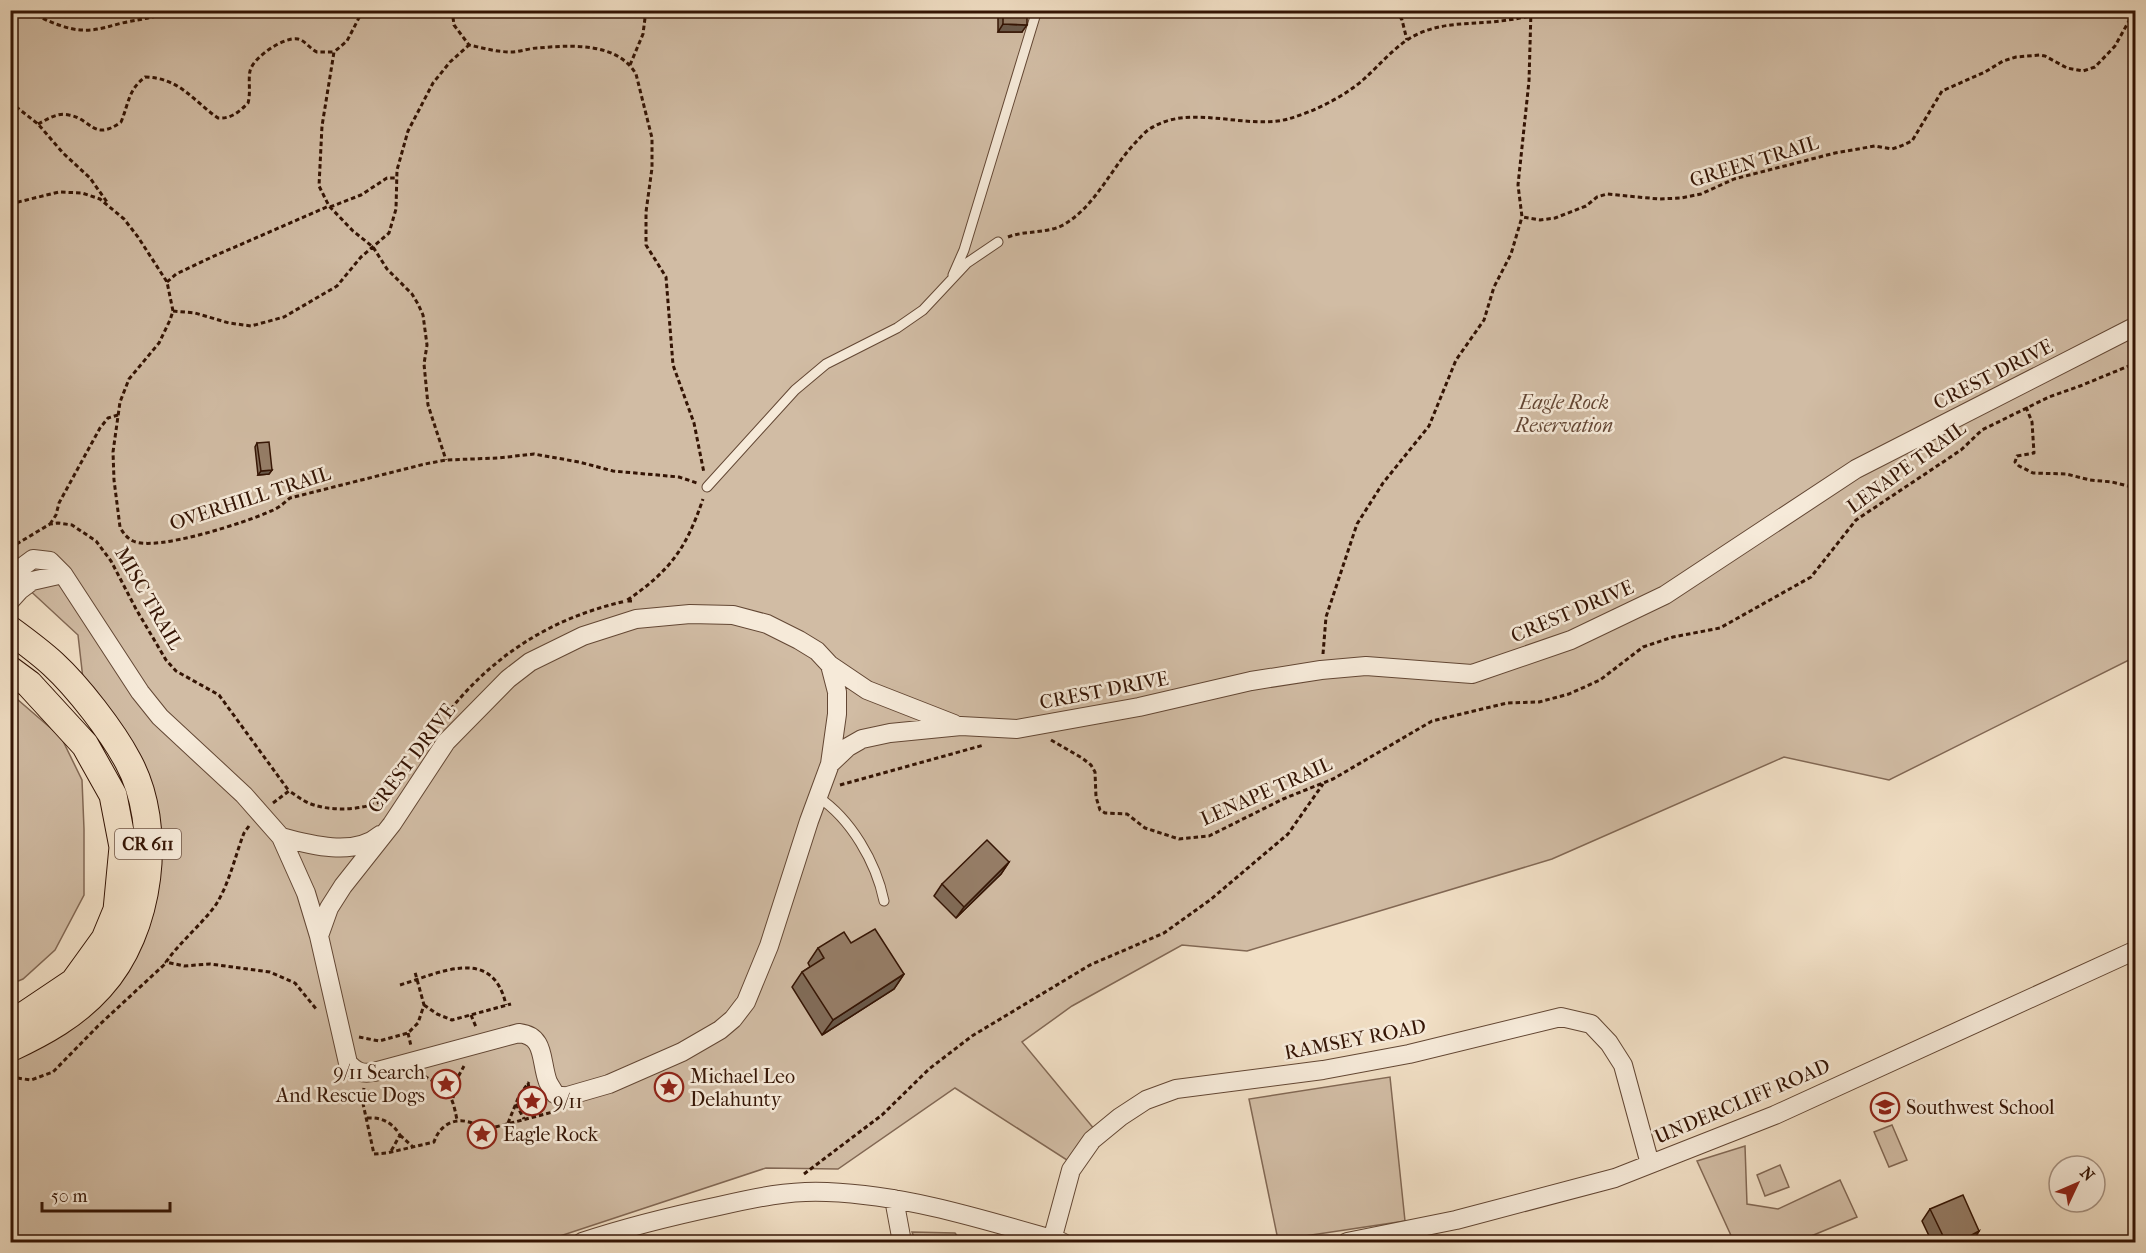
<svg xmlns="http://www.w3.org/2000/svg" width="2146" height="1253" font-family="'IM FELL French Canon',serif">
<rect width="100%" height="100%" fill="#f1dfc5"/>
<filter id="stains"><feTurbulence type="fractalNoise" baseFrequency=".00333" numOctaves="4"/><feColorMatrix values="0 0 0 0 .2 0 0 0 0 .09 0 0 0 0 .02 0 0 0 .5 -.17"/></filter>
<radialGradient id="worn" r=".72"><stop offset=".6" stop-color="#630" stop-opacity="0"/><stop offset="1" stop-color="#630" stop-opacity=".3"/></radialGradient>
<path fill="#d1bca4" stroke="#826854" stroke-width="1.5" d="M11 11H2135V657L1889 780 1784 757 1552 859 1247 951 1182 945 1072 1006 1022 1042 1095 1130 1070 1162 955 1088 838 1169 766 1168 542 1242H11L10 1044 151 858 123 758 83 679 78 635 11 573Z
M10 693 61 737 82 780 84 829V895L55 950 23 979 11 984Z
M1390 1077 1405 1221 1278 1240 1249 1099Z
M1892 1125 1907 1160 1889 1167 1874 1132Z
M1745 1146 1747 1204 1778 1209 1840 1180 1857 1217 1799 1241V1242H1734L1697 1161Z
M1780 1165 1789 1187 1765 1196 1757 1175Z
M912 1232 955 1233 962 1242H916Z"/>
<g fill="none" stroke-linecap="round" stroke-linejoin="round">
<g stroke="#634734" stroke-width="11">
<path id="service" d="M953 275 964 250 1037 10
M707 487 795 390 826 364 897 328 923 310 967 263 998 242
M818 797C851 819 876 862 884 901"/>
</g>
<g stroke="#634734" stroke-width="20">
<path id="minor" d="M10 576 33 559 50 561 63 574 140 692 160 717 244 795 281 837 306 893 319 936 348 1063C356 1072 362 1074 374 1072L519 1033C546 1036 540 1061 548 1082 550 1086 553 1090 555 1094L564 1097 609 1084 682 1052 720 1030 733 1019 746 1002 769 946 809 821 830 764 837 714V692L830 665
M10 601 20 590 32 581 63 574
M830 764 848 747 862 739 890 733 961 726 1017 729 1139 707 1251 681 1321 670 1366 666 1472 674 1571 640 1665 595 1856 469 2136 326
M281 837C310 845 355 857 380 835
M319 936 329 908 343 886 392 824 446 742 508 679 530 662 583 636 636 619 690 614 733 615 767 624 799 640 817 651 830 665 867 690 954 724
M894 1199 902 1242
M1052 1240 1071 1170 1092 1140 1120 1117 1146 1100 1176 1089 1323 1070 1409 1054 1561 1017 1591 1024 1609 1043 1623 1065 1650 1164
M582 1242C627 1227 672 1216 719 1206 754 1198 790 1190 827 1192 907 1195 985 1220 1062 1242
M1347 1242 1456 1220 1615 1178 1775 1115 2136 950"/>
</g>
<g stroke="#341404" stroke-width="29">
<path id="primary" d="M10 630C25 641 40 652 53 664 78 687 112 731 128 761 164 827 151 931 100 987 75 1015 44 1032 10 1048
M10 670 29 684 85 745 113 795 123 847 117 910 105 939 74 982 10 1025"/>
</g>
<path stroke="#341404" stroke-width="3" stroke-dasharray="4.5 3" stroke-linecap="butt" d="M22 10C36 14 48 22 62 26 85 34 100 29 122 23 140 19 156 18 173 10
M363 10 347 41 334 52 322 126 319 186 329 206 353 231 373 247 387 269 412 294 418 304 423 315 427 345 424 364 428 405 446 460
M452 10 454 25 469 45C483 48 497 52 511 52 520 52 529 48 538 48 571 45 617 42 636 74L652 138V168L646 212V245L666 277 673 365 694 423 704 473
M1396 10 1402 20 1407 40
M1531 10 1529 81 1518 185 1522 217 1540 220 1555 218 1586 206 1597 197 1607 194 1659 199 1681 198 1701 194 1734 179 1835 153 1875 146 1892 149 1901 146 1912 141 1942 91 1985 72 2003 61 2016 57 2040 55 2045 56 2067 68 2083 71 2095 67 2115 46 2135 10
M1652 10 1674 14 1686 10
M630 65 643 34 646 10
M10 102 38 124 63 153 90 178 107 202
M38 124C48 119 58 112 69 115 92 119 93 142 121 122 129 103 128 90 145 77 180 78 192 100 218 118 231 119 239 112 248 103 251 92 248 81 250 71 253 57 285 36 298 39 306 41 310 49 317 52H334
M10 204 59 192 82 193 100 199 124 219 138 237 167 282 173 311 170 320 159 343 129 379 120 402 113 452 114 480 120 527C123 533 127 538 133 541 156 552 247 522 271 511 279 508 284 503 290 498L425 464 446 460 498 458 534 454 579 462 613 471 679 477 697 483
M330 207 361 195 387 178H396
M1008 237C1026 230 1048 234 1065 224 1097 204 1111 168 1136 142 1141 137 1146 130 1153 127 1192 104 1246 130 1288 119 1313 112 1344 97 1364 79 1381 64 1398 42 1420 33 1443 23 1467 24 1491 22 1514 20 1536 15 1559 10
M167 282 176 274 212 257 329 206
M173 311 195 313 229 323 251 326 284 317 337 286 361 257 389 233 396 209 397 170 408 131 433 83 450 62 469 45
M2026 407 2032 422 2034 453 2017 456 2015 462 2019 466 2033 473 2066 474 2090 480 2112 482 2136 488
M50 524 56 515 59 503 100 428 108 418 118 415
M10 548 50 524 58 523 72 525 96 541 111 561 136 609 166 660 176 671 219 695 289 791
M632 601H626C670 571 686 549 703 499
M1323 654 1326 617 1357 524 1383 483 1429 426 1456 360 1484 320 1494 287 1511 254 1522 217
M446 715C493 655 551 618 626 601
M1051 740 1082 758 1091 765 1095 772 1096 797 1100 810 1105 813 1127 814 1145 828 1179 839 1209 836 1283 799 1333 779 1432 721 1507 703 1539 702 1569 694 1600 680 1643 647 1673 637 1720 628 1811 577 1856 520 1961 450 1982 430 2049 397 2080 386 2136 363
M840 785 984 745
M273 803 289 791C297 796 304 802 314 805 335 812 370 810 388 797
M249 826 244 833C235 856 229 885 215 906 200 926 180 942 166 962L184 966 210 964 270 972 295 983 317 1010
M400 985C439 973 493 945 506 1005
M424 1005 437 1014 452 1020 511 1004
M471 1015 476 1027
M408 1033 411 1046
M359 1037 379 1041 408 1033 418 1023 424 1005 415 972
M424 1076C449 1089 452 1094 457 1120
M10 1077 31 1080 53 1072 98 1026 166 963
M528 1083 531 1096
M364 1088 362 1099 374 1154 387 1153 434 1142C442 1118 466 1115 484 1130L553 1112
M525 1100a8 8 0 1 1 16 0a8 8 0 1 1-16 0Z
M453 1098 458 1077 464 1066
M516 1104 524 1119
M367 1118C381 1117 392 1122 400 1135L390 1153
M508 1123 519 1096 529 1082
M400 1135 413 1147
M804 1174 882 1115 929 1069 972 1036 1090 965 1164 933 1210 900 1288 834 1323 784"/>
<use href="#service" stroke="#f6ead9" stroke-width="9"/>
<use href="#minor" stroke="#f6ead9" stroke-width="18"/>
<use href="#primary" stroke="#f1dfc5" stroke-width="27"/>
</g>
<path fill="#816c59" stroke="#341404" stroke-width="1.5" d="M998 10H1027L1022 32H998Z
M257 443 272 470 269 474 258 475 255 447Z
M1009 862 1001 874 956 918 934 896 942 884Z
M851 943 904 974 894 989 822 1035 792 987 802 972 810 967 808 963 818 948Z
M1930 1209 1979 1231 1972 1242H1932L1922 1221Z"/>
<path fill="#695849" stroke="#341404" stroke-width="1.5" d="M1003 24 1027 25 1022 32H998Z
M272 470 269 474 258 475 261 471Z
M1009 862 1001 874 956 918 964 907Z
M904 974 894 989 822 1035 833 1020Z
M1979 1231 1972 1242H1962L1966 1238Z"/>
<path fill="#967e68" stroke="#341404" stroke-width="1.5" d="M1003 10H1027V25L1003 24Z
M269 442 272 470 261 471 257 443Z
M987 840 1009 862 964 907 942 884Z
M875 929 904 974 833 1020 802 972 824 958 818 948 844 932 851 943Z
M1963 1195 1979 1231 1966 1238 1968 1242H1946L1930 1209Z"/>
<defs>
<g id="sight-ring" transform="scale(1.5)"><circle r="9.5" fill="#f6ead9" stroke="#8f2418" stroke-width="1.5"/><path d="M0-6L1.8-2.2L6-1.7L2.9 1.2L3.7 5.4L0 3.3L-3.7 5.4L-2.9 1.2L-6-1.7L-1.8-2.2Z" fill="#8f2418"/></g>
<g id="school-ring" transform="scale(1.5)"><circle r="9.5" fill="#f6ead9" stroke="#8f2418" stroke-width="1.5"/><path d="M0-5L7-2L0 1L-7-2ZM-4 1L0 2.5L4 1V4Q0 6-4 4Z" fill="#8f2418"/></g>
</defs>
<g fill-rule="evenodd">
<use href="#sight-ring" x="446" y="1084"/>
<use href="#sight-ring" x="669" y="1087"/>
<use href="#sight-ring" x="532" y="1101"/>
<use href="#school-ring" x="1885" y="1107"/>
<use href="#sight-ring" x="482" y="1134"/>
</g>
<g text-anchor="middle" stroke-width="5" stroke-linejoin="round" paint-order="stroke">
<rect fill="#f6ead9" stroke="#6e5444" stroke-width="1.5" x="115" y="829" width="66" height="30" rx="4.5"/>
<g font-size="18" font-weight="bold" fill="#341404">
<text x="148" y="850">CR 611</text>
</g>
<g font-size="20" fill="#341404" stroke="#f6ead9">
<text transform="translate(1754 161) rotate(-17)" y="7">GREEN TRAIL</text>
<text transform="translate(1993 374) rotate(-27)" y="7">CREST DRIVE</text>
<text transform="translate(1906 467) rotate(-36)" y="7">LENAPE TRAIL</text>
<text transform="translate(250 498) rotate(-18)" y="7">OVERHILL TRAIL</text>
<text transform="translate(149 598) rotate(60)" y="7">MISC TRAIL</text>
<text transform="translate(1572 611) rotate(-23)" y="7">CREST DRIVE</text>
<text transform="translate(1104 690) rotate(-11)" y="7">CREST DRIVE</text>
<text transform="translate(411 758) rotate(-53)" y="7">CREST DRIVE</text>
<text transform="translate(1266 791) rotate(-24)" y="7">LENAPE TRAIL</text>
<text transform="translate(1355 1039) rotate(-11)" y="7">RAMSEY ROAD</text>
<text transform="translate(1742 1101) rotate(-23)" y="7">UNDERCLIFF ROAD</text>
</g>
<g font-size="20" font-style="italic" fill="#634634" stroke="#f6ead9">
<text x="1564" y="409">Eagle Rock<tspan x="1564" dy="23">Reservation</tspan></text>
</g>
<g font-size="20" fill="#341404" stroke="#f6ead9" text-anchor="start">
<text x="425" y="1079" text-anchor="end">9/11 Search<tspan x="425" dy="23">And Rescue Dogs</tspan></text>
<text x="690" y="1083">Michael Leo<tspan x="690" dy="23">Delahunty</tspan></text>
<text x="553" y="1108">9/11</text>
<text x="1906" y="1114">Southwest School</text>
<text x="503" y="1141">Eagle Rock</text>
</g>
</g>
<rect width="2146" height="1253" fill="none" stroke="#f1dfc5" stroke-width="36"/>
<rect x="12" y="12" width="2122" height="1229" fill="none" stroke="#341404" stroke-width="3"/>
<rect x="18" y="18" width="2110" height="1217" fill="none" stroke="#341404" stroke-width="1.5"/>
<g transform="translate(2077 1184) rotate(46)"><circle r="28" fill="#f6ead9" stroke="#a89484" stroke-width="1.5"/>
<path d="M0-4.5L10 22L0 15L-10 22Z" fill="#8f2418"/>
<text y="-9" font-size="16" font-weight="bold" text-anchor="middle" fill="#341404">N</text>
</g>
<path d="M42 1202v9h128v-9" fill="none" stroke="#341404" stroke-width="3"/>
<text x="51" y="1202" font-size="18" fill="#341404" stroke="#f6ead9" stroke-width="4.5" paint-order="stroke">50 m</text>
<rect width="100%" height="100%" filter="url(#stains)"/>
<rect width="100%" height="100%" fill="url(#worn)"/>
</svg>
